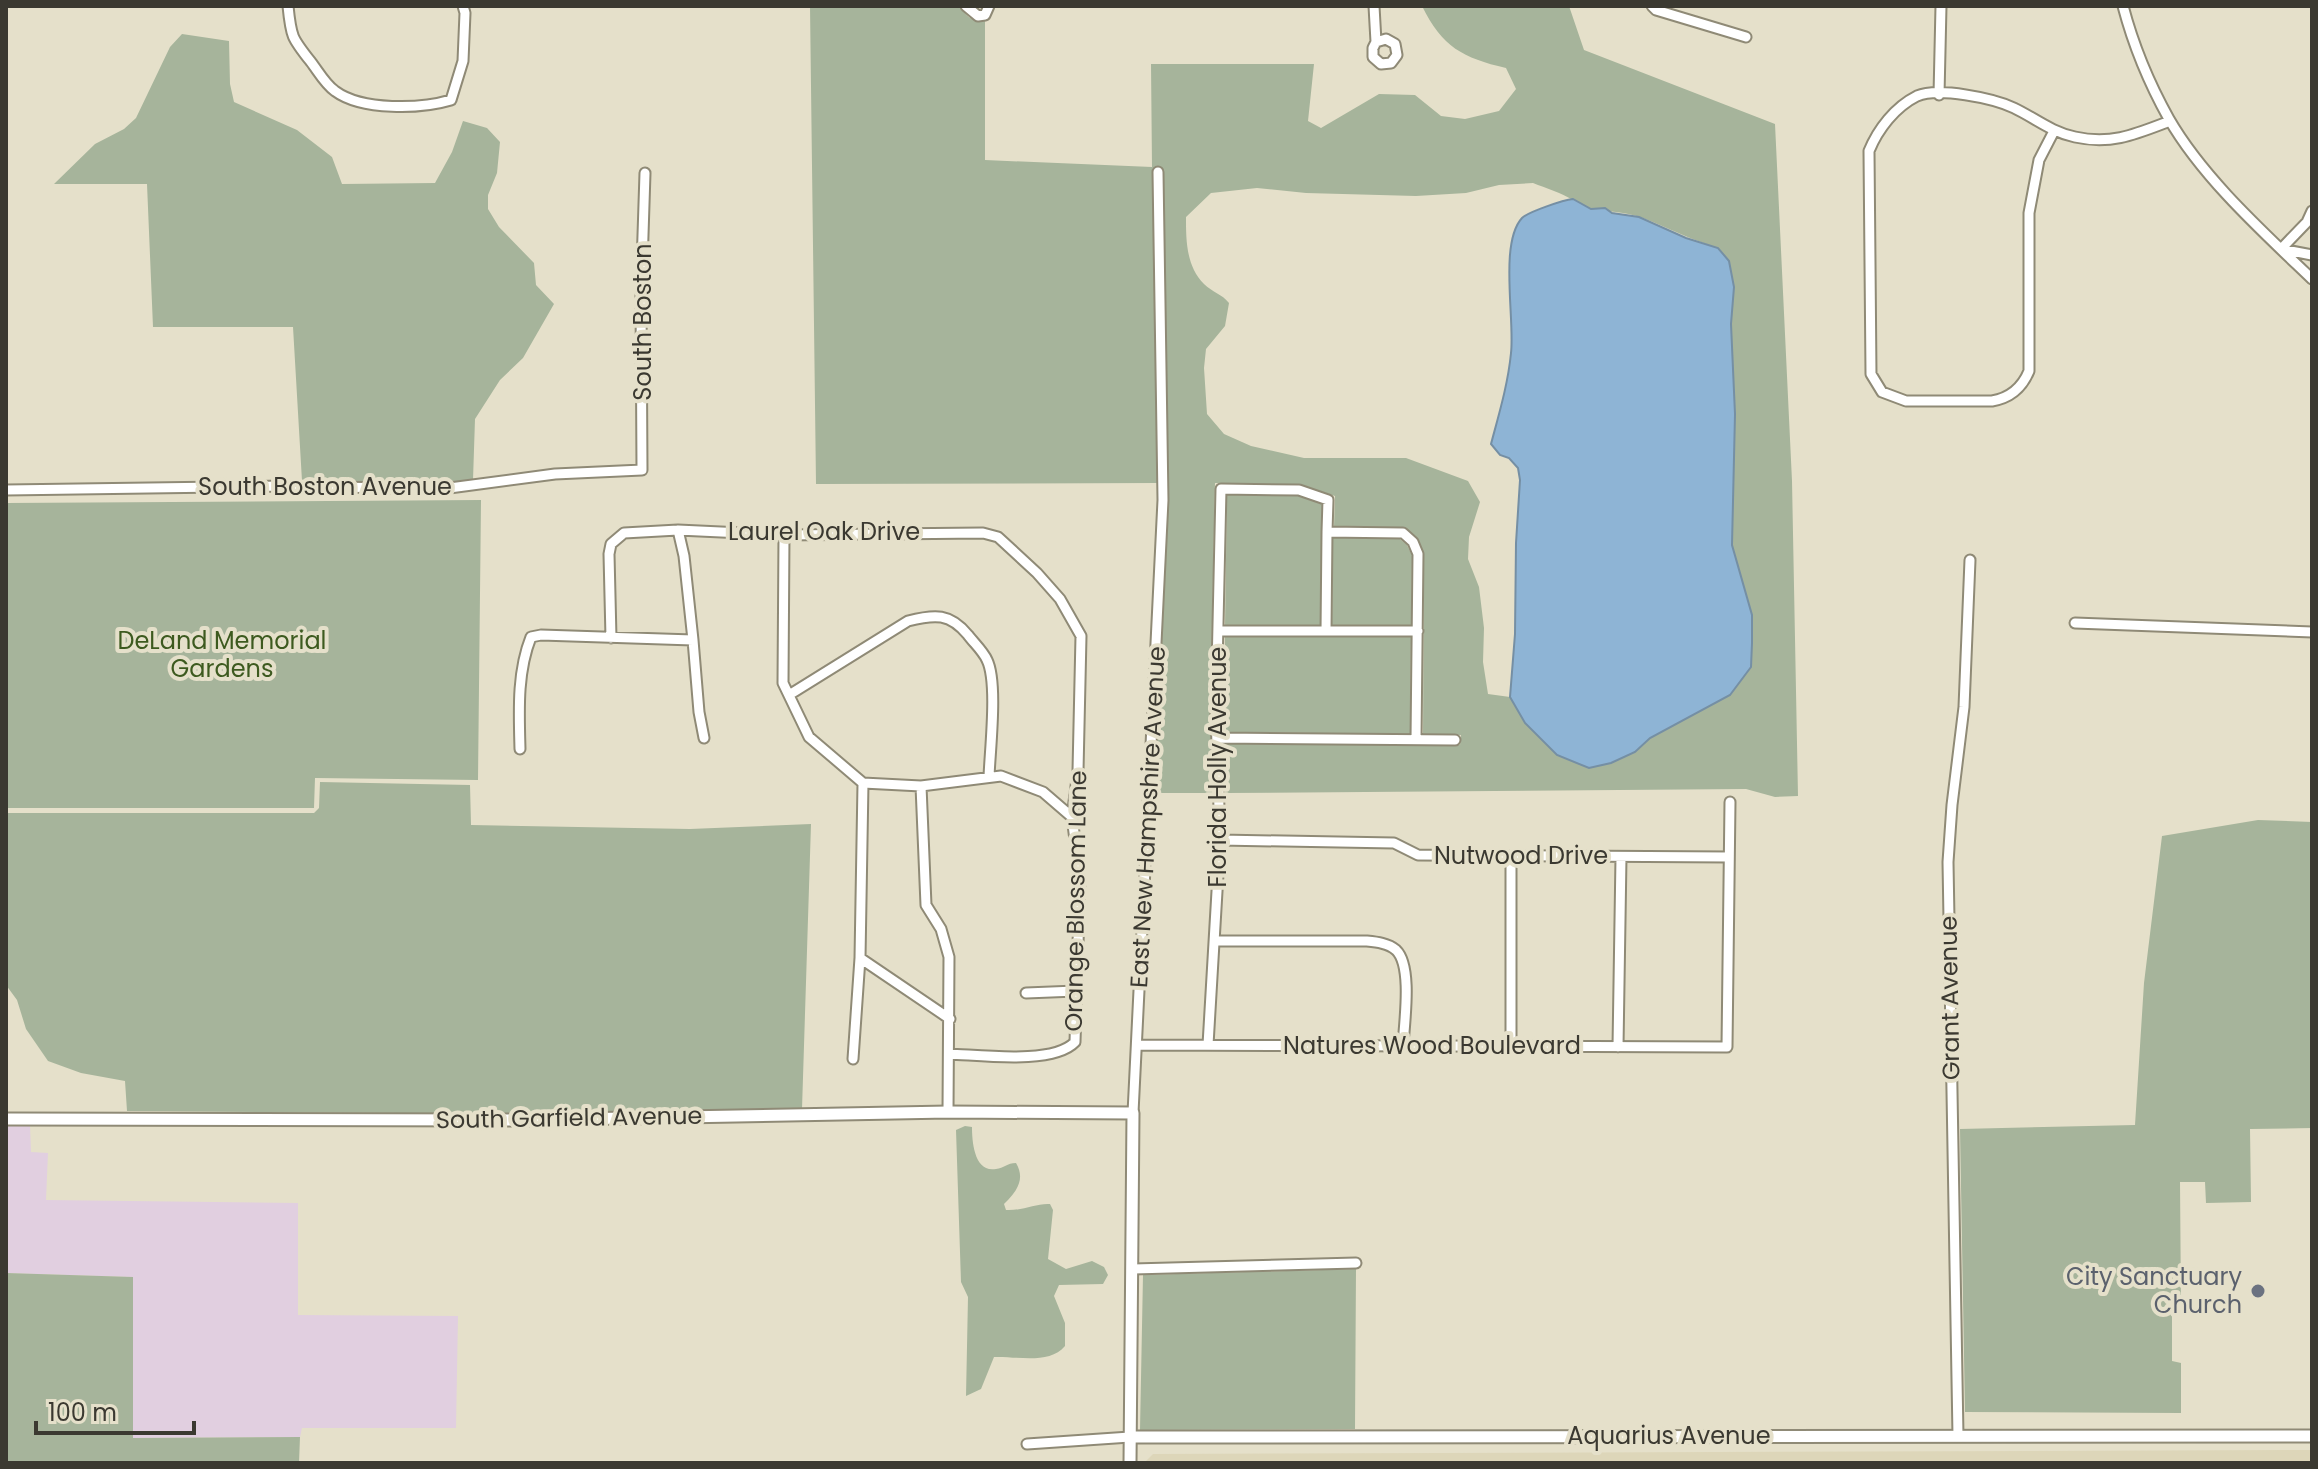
<svg xmlns="http://www.w3.org/2000/svg" width="2318" height="1469" font-family="Poppins,sans-serif">
<rect width="100%" height="100%" fill="#e5e0ca"/>
<path fill="#e1cfe0" d="M6 1125H30L31 1152 48 1153 46 1200 298 1203V1315L458 1316 456 1428H302L300 1437 133 1438 132 1277 6 1273Z"/>
<path fill="#ddd6b9" d="M2312 1450V1463H1144L1153 1454Z"/>
<path fill="#a6b49b" fill-rule="evenodd" d="M810 6 961 7C966 17 973 22 985 20V160L1152 167 1151 64H1314L1308 121 1321 128 1379 94 1415 95 1441 116 1465 119 1499 111 1516 89 1506 68C1463 58 1442 47 1422 6H1569L1584 50 1775 124 1792 481 1798 796 1775 797 1746 789 1225 793 1224 743 1460 745 1461 735 1423 734 1424 554 1417 538 1403 528 1334 527 1335 496 1302 485 1215 483 1210 714 1213 793H1156L1158 483 816 484ZM1533 183C1546 188 1561 193 1573 200 1579 203 1582 208 1589 209 1606 211 1626 212 1643 218 1668 228 1692 240 1718 248L1734 287 1731 324 1735 414 1732 545 1752 615 1751 667 1730 695 1650 738 1635 752 1525 723 1510 697 1488 694 1483 662 1484 628 1479 587 1468 559 1469 537 1480 502 1468 481 1406 458H1304L1251 446 1224 434 1207 414 1204 368 1206 349 1225 326 1229 303C1222 294 1212 292 1204 284 1186 266 1186 240 1186 217L1211 193 1257 188 1306 193 1416 196 1466 193 1499 185Z
M182 34 229 41 230 84 234 102 297 130 332 157 342 184 435 183 452 152 463 121 487 128 500 142 497 173 488 195V209L499 227 534 263 536 285 554 304 523 358 500 380 475 419 473 480 442 484 302 481 293 327H153L147 184H54L95 144 124 129 136 118 170 47Z
M1227 494 1298 496 1322 503 1320 625 1225 626Z
M481 500 478 780 315 778 314 808H6V503Z
M1333 537 1400 539 1407 545 1412 555 1411 625H1332Z
M1225 636H1411L1410 734 1224 732Z
M320 782 470 785 471 825 690 829 811 824 802 1109 542 1114 127 1111 125 1081 81 1073 48 1061 26 1029 17 1000 6 985V813H314L319 808Z
M2258 820 2312 822V1128L2250 1129 2251 1202 2206 1203 2205 1182H2180L2181 1309 2172 1316V1361L2181 1363V1413L1965 1412 1960 1129 2135 1125 2144 983 2162 836Z
M965 1126 972 1127C972 1141 974 1173 996 1169 1004 1168 1007 1163 1016 1163 1026 1180 1016 1192 1004 1204L1006 1210C1023 1211 1036 1203 1050 1204L1053 1210 1048 1259 1066 1269 1092 1261 1104 1267 1108 1275 1103 1284 1059 1285 1054 1296 1065 1323V1346C1049 1365 1017 1356 994 1357L981 1389 966 1396 968 1297 961 1282 956 1130Z
M1356 1269 1355 1429 1140 1430 1143 1275Z
M6 1273 133 1277V1438L300 1437 299 1463H6Z"/>
<path fill="#8eb4d5" stroke="#758fa4" stroke-width="2" d="M1573 199 1591 209 1605 208 1612 213 1639 217 1686 238 1718 248 1729 261 1734 287 1731 324 1735 414 1732 545 1752 615V643L1751 667 1730 695 1650 738 1635 752 1611 763 1589 768 1557 755 1525 723 1510 697 1515 634 1516 543 1520 480 1518 468 1509 458 1500 455 1491 444C1499 414 1508 384 1511 353 1515 320 1499 243 1522 218 1528 212 1563 200 1573 199Z"/>
<g fill="none" stroke-linecap="round" stroke-linejoin="round">
<g stroke="#8f8a76" stroke-width="13">
<path id="minor" d="M288 6C291 37 292 38 311 62 318 71 325 84 335 91 362 111 421 109 451 100L463 61 465 13 463 6
M966 6 978 16 985 15 989 6
M1374 6 1376 42 1373 48V57L1381 64 1391 63 1397 55 1395 44 1386 39 1376 42
M1652 6 1656 10 1746 37
M2123 6C2133 44 2150 85 2169 119 2203 178 2263 232 2312 279
M1939 95 1941 6
M2054 131 2039 160 2029 213V371C2022 388 2010 398 1992 401H1906L1882 392 1871 374 1869 151C1878 129 1895 107 1917 96 1938 87 1993 98 2014 108 2035 118 2051 132 2075 137 2112 145 2136 134 2170 121
M2281 249 2307 222 2312 211
M2281 249 2312 255
M6 490 284 486 442 489 555 474 642 470 641 297 645 173
M678 530 684 556 693 640
M784 535 783 683 809 737 863 783 860 958 950 1019
M2075 623 2312 632
M1219 631H1326
M611 638 609 554 611 544 624 533 678 530 784 535 983 533 998 537 1037 573 1060 599 1081 636 1078 771 1072 817 1080 879 1075 1042C1053 1065 980 1055 949 1054
M789 695 908 621C935 614 950 613 968 635 974 643 983 651 987 660 998 682 990 749 989 777
M1218 738 1455 740
M1416 739 1418 554 1413 542 1403 533 1327 532 1326 631H1418
M520 749C519 711 517 672 531 637L541 635 693 640 699 712 704 738
M863 783 921 786 1001 776 1043 792 1072 817
M921 786 926 905 941 929 949 957 948 1112
M1220 840 1394 843 1418 855 1729 857
M1511 856V1046
M1215 941H1366C1376 942 1388 943 1396 950 1413 966 1404 1024 1403 1046
M1026 993 1076 991
M1138 1045 1727 1047 1730 802
M1208 1045 1220 840 1216 714 1221 489 1299 490 1328 500 1327 532
M1618 1047 1621 857
M853 1059 860 958
M1133 1113 1163 500 1158 172
M1133 1269 1356 1263
M1958 1436 1948 862 1952 805 1964 707 1970 560
M1027 1444 1130 1437"/>
</g>
<g stroke="#8f8a76" stroke-width="15">
<path id="tertiary" d="M6 1119 517 1120 948 1112 1133 1113 1130 1463
M1130 1437 2312 1436"/>
</g>
<use href="#minor" stroke="#fff" stroke-width="9"/>
<use href="#tertiary" stroke="#fff" stroke-width="11"/>
</g>
<circle fill="#6b7280" stroke="#e5e0ca" stroke-width="3" cx="2258" cy="1291" r="8"/>
<g text-anchor="middle" stroke-width="8" stroke-linejoin="round" paint-order="stroke">
<g font-size="24" fill="#3b3931" stroke="#e5e0ca">
<text transform="translate(643 322) rotate(-90)" y="8">South Boston</text>
<text x="325" y="495">South Boston Avenue</text>
<text x="824" y="540">Laurel Oak Drive</text>
<text transform="translate(1218 767) rotate(-90)" y="8">Florida Holly Avenue</text>
<text transform="translate(1148 817) rotate(-87)" y="8">East New Hampshire Avenue</text>
<text x="1521" y="864">Nutwood Drive</text>
<text transform="translate(1076 901) rotate(-89)" y="8">Orange Blossom Lane</text>
<text transform="translate(1950 998) rotate(-91)" y="8">Grant Avenue</text>
<text x="1432" y="1054">Natures Wood Boulevard</text>
<text transform="translate(569 1118) rotate(-1)" y="8">South Garfield Avenue</text>
<text x="1669" y="1444">Aquarius Avenue</text>
</g>
<g font-size="24" fill="#3d5a1f" stroke="#e5e0ca">
<text x="222" y="649">DeLand Memorial<tspan x="222" dy="28">Gardens</tspan></text>
</g>
<g font-size="24" fill="#5b616d" stroke="#e5e0ca" text-anchor="end">
<text x="2242" y="1285">City Sanctuary<tspan x="2242" dy="28">Church</tspan></text>
</g>
</g>
<rect width="2318" height="1469" fill="none" stroke="#3b3931" stroke-width="16"/>
<path d="M36 1421v12h158v-12" fill="none" stroke="#3b3931" stroke-width="4"/>
<text x="48" y="1421" font-size="24" fill="#3b3931" stroke="#e5e0ca" stroke-width="6" paint-order="stroke">100 m</text>
</svg>
